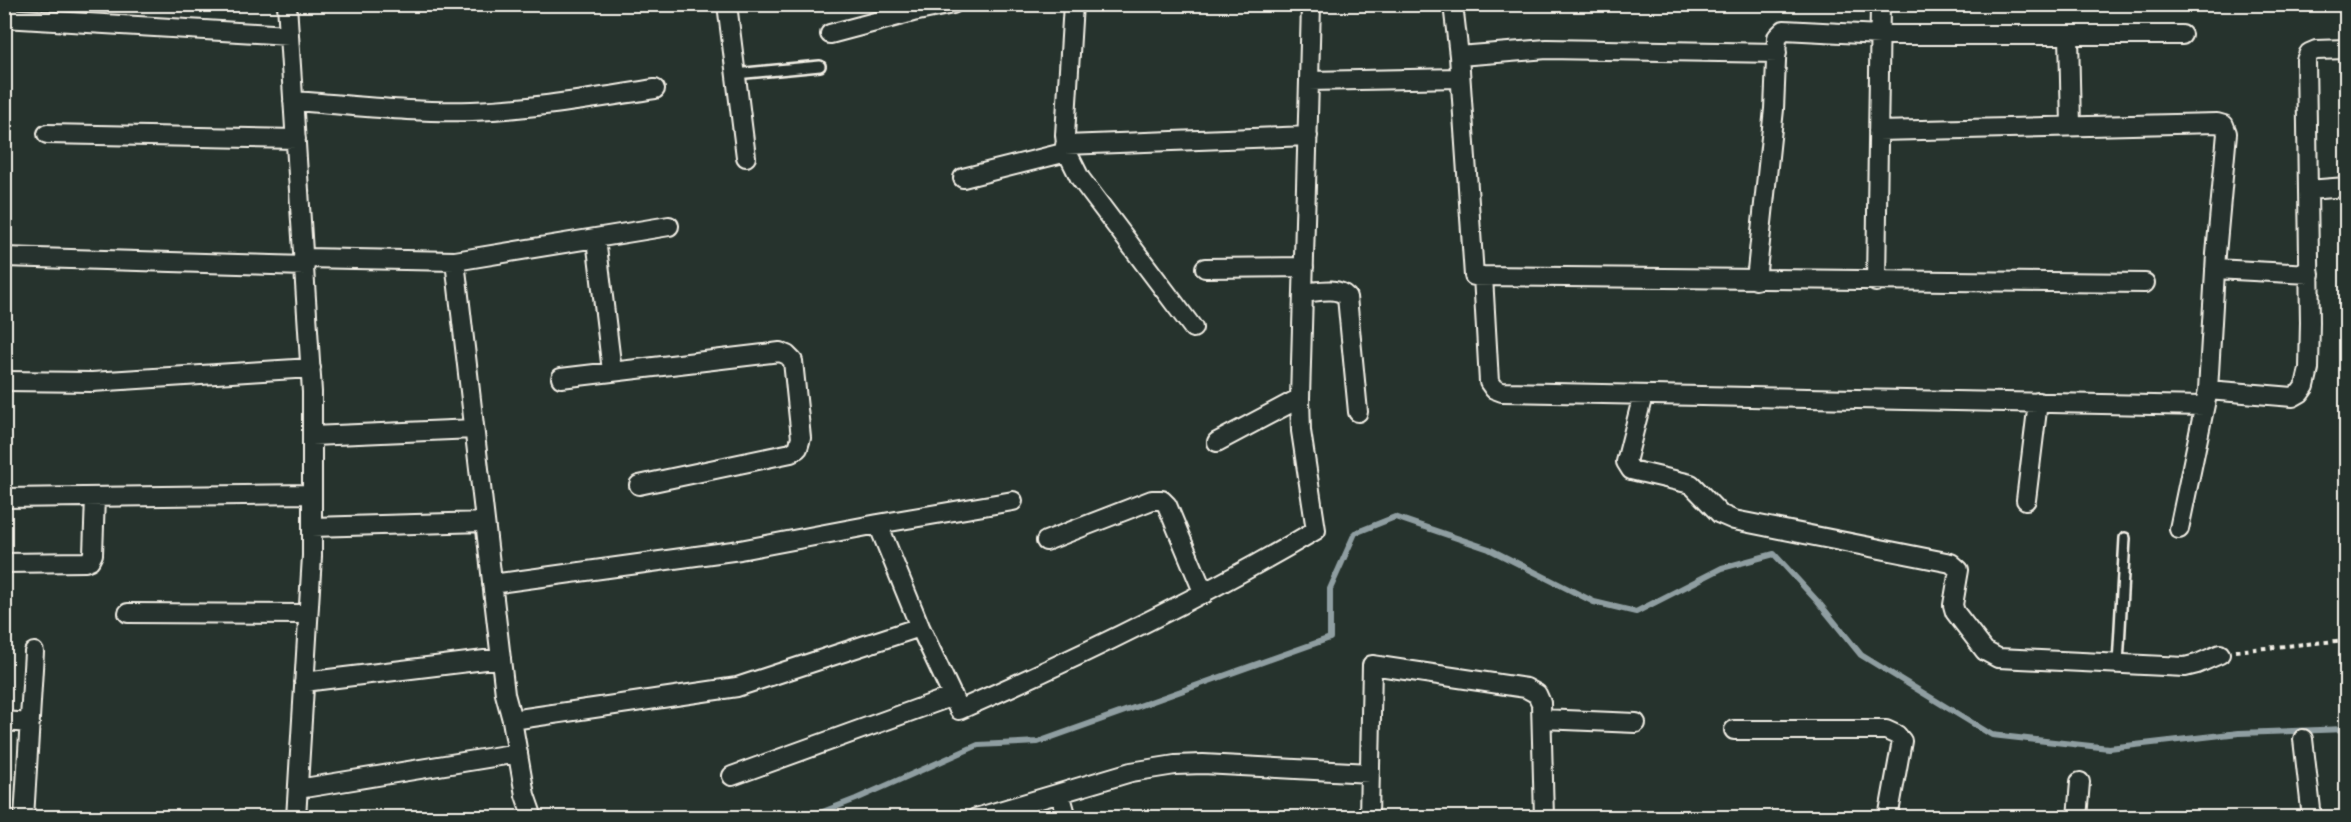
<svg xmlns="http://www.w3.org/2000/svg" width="2351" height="822" font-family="Mynerve,sans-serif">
<rect width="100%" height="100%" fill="#26332d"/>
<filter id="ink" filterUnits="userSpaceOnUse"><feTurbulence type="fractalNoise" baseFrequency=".0167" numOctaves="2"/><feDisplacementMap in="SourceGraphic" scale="12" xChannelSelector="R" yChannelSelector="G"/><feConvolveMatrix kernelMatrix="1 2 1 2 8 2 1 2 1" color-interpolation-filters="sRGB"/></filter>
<g filter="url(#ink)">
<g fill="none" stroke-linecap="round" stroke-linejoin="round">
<path stroke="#8f9ea1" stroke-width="6" d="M807 818 856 799 978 745 1038 742 1330 638V589L1355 533 1395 517 1489 549 1594 602 1636 612 1722 568 1774 554 1818 602 1861 655 1992 735 2109 748 2239 733 2346 729"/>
<g stroke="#f4f1e8" stroke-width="14">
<path id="lane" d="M735 74 820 66
M2118 664 2125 538"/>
</g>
<g stroke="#f4f1e8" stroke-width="22">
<path id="street" d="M287 4 312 392V556L296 818
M727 4 746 157
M1073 4 1065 135 1067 152 1080 178 1193 328
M1311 4 1309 81 1460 78
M1453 4 1459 56 1474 276 2145 283
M4 18 289 35
M830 34 913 12 953 4
M2069 35 2071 126
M1459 56 1547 49 1777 53
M293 101C352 105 413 113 472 111 534 109 595 98 655 89
M1878 131 2217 123 2224 125 2227 133 2216 254 2208 390
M47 134 296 139
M1065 145 1308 136
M963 178 1067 152
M2308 190 2346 187
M596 239 612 371
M4 257 305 266
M305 258 455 261 505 694 512 720
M455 261 669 226
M1205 268 1304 267
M2215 269 2310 274
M1483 276 1489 382 1494 389 1502 392 2204 406
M1756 280 1774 109 1777 37 1784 30 1880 35H2182
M1876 282 1880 4
M1303 293C1317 292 1337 286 1347 297L1358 412
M561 378 780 352 787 355 793 361 801 438 798 448 791 453 639 485
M4 381 92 382 311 368
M1643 395 1626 462 1631 470 1691 484 1720 514 1734 520 1951 563 1959 570 1953 605 1955 612 1985 651 1998 658 2185 667 2197 664 2220 654
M312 436 474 429
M1217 442 1300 398
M4 498 312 494
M2026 500 2038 402
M878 524 1013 501
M312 527 484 522
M2179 529 2208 390 2293 397 2300 393 2305 386 2309 369 2310 322 2306 60 2309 53 2316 50 2346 49
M1046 541 1152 500H1162L1167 505 1204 594
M4 563 85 562 90 560 93 554 95 497
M492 584 740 550 878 524 920 627 959 710C1082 656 1201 598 1316 530L1301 431 1300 398 1309 81
M128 613 308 614
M304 682 501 658
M1542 719 1636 723
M4 721 30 723
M1734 730H1886L1897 735 1902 741 1888 818
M2303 739 2312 818
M732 776 953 696
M298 789 518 753
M1060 793 1067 818
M24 818 34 652
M533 818 525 795 512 720 737 687 920 627
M976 818 1131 772 1175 765 1203 764 1370 773
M1369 818 1372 665 1526 688 1537 694 1541 703 1544 818
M2077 818 2080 782"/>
</g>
<path stroke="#f4f1e8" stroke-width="4" stroke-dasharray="4.5 4.5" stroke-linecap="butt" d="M2235 651 2346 640"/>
<use href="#lane" stroke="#26332d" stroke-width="9"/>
<use href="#street" stroke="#26332d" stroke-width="18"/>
</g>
</g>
<rect width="2351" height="822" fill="none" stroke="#26332d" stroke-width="24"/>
<rect x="12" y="12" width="2327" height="798" fill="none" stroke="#f4f1e8" stroke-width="2" filter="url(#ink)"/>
</svg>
